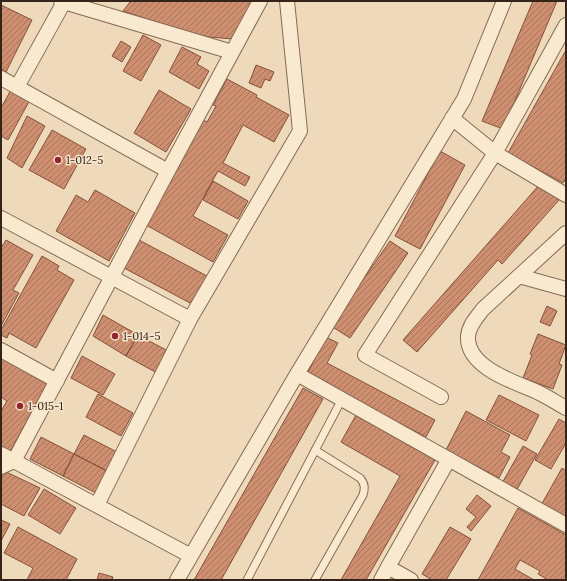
<svg xmlns="http://www.w3.org/2000/svg" width="567" height="581" font-family="Lora,serif">
<defs>
<pattern id="building-hatch" width="6" height="6" patternUnits="userSpaceOnUse"><rect width="6" height="6" fill="#ce8f70"/><path d="M-1 1l2-2M0 6l6-6M5 7l2-2" fill="none" stroke="#a8755b"/></pattern>
</defs>
<rect width="100%" height="100%" fill="#eedabb"/>
<path fill="url(#building-hatch)" stroke="#85513a" d="M133 1H252L233 39 197 36 123 11 130 2Z
M533 1H557L503 129 482 121Z
M1 5 32 20 6 72 1 69Z
M143 35 161 45 141 81 123 71Z
M121 41 131 47 122 62 112 56Z
M182 47 201 57 197 64 209 71 199 89 169 72Z
M566 50V178L563 183 508 153Z
M256 65 274 72 270 81 265 79 261 88 249 83Z
M227 79 257 95 256 97 289 115 274 142 243 125 223 163 250 177 245 186 218 171 193 216 228 235 213 262 146 225 203 120 207 122 216 106 213 105Z
M12 88 31 98 8 140 1 136V108Z
M159 90 191 109 166 152 134 133Z
M27 116 45 126 22 168 7 158Z
M52 130 86 149 64 189 29 170Z
M440 151 465 165 420 249 395 236Z
M213 181 248 201 238 219 203 200Z
M540 184 559 200 502 264 498 260 417 352 403 340Z
M95 190 135 213 109 261 56 231 76 195 88 202Z
M6 240 33 255 13 290 19 293 1 326V248Z
M139 240 207 276 192 304 124 268Z
M390 241 408 253 350 338 331 326Z
M42 256 59 266 57 270 74 280 36 348 9 333 7 338 1 335V330Z
M547 306 557 311 550 326 540 322Z
M103 315 138 335 126 356 93 336Z
M538 334 566 345 559 364 562 365 553 389 523 378 532 355 530 354Z
M138 335 168 351 157 373 126 356Z
M326 337 338 343 327 363 435 420 426 437 307 374Z
M82 356 115 374 103 395 71 378Z
M1 358 47 384 10 452 1 447V411L7 401 1 397Z
M303 388 323 399 221 580H194Z
M98 394 133 413 121 436 86 417Z
M499 395 539 415 526 441 486 420Z
M466 411 510 435 501 452 510 457 499 478 446 450Z
M356 415 435 460 366 580H341L400 476 341 442Z
M559 419 566 423V443L551 469 535 460Z
M84 435 117 452 107 471 74 454Z
M41 437 74 454 63 476 30 459Z
M523 446 537 454 515 493 501 485Z
M74 454 107 471 96 493 63 476Z
M562 468 566 471V521L540 507Z
M2 470 40 488 24 516 1 504Z
M44 489 76 508 60 534 28 515Z
M477 495 491 506 471 531 467 527 476 517 466 509Z
M518 508 566 535V580H548L538 574 540 571 520 560 515 569 534 580H478Z
M1 520 10 524 1 541Z
M18 527 77 559 66 580H27L33 568 4 553Z
M450 527 471 539 446 580H432L422 574Z
M99 573 113 577 112 580H97Z"/>
<g fill="none" stroke-linecap="round" stroke-linejoin="round">
<g stroke="#856a55" stroke-width="9">
<path id="service" d="M247 580 342 399
M315 580 363 495C365 488 365 484 360 478L315 450"/>
</g>
<g stroke="#856a55" stroke-width="16">
<path id="minor" d="M69 1 64 2 232 52
M1 78 168 171
M17 87 64 2 61 1
M452 118 495 153 566 195
M1 218 190 319
M566 233 483 309C477 317 469 325 468 336 466 366 511 381 533 390 545 395 555 402 566 408
M519 276 566 289
M1 350 57 381
M297 374 566 525
M441 397 365 355 495 153 566 25
M1 454 191 556
M1 467 14 461 168 171 260 1
M97 505 190 319 300 131 287 1
M177 580 297 374 464 99 504 1
M381 580 388 567
M411 580 388 567 449 459"/>
</g>
<use href="#service" stroke="#f9e9ce" stroke-width="7"/>
<use href="#minor" stroke="#f9e9ce" stroke-width="14"/>
</g>
<g fill="#95242f" stroke="#f6e5cb" stroke-width="1.5">
<circle cx="58" cy="160" r="4"/>
<circle cx="115" cy="336" r="4"/>
<circle cx="20" cy="406" r="4"/>
</g>
<g text-anchor="middle" stroke-width="3" stroke-linejoin="round" paint-order="stroke">
<g font-size="11" fill="#34241a" stroke="#f6e5cb" text-anchor="start">
<text x="66" y="164">1-012-5</text>
<text x="123" y="340">1-014-5</text>
<text x="28" y="410">1-015-1</text>
</g>
</g>
<rect width="567" height="581" fill="none" stroke="#34241a" stroke-width="4"/>
</svg>
